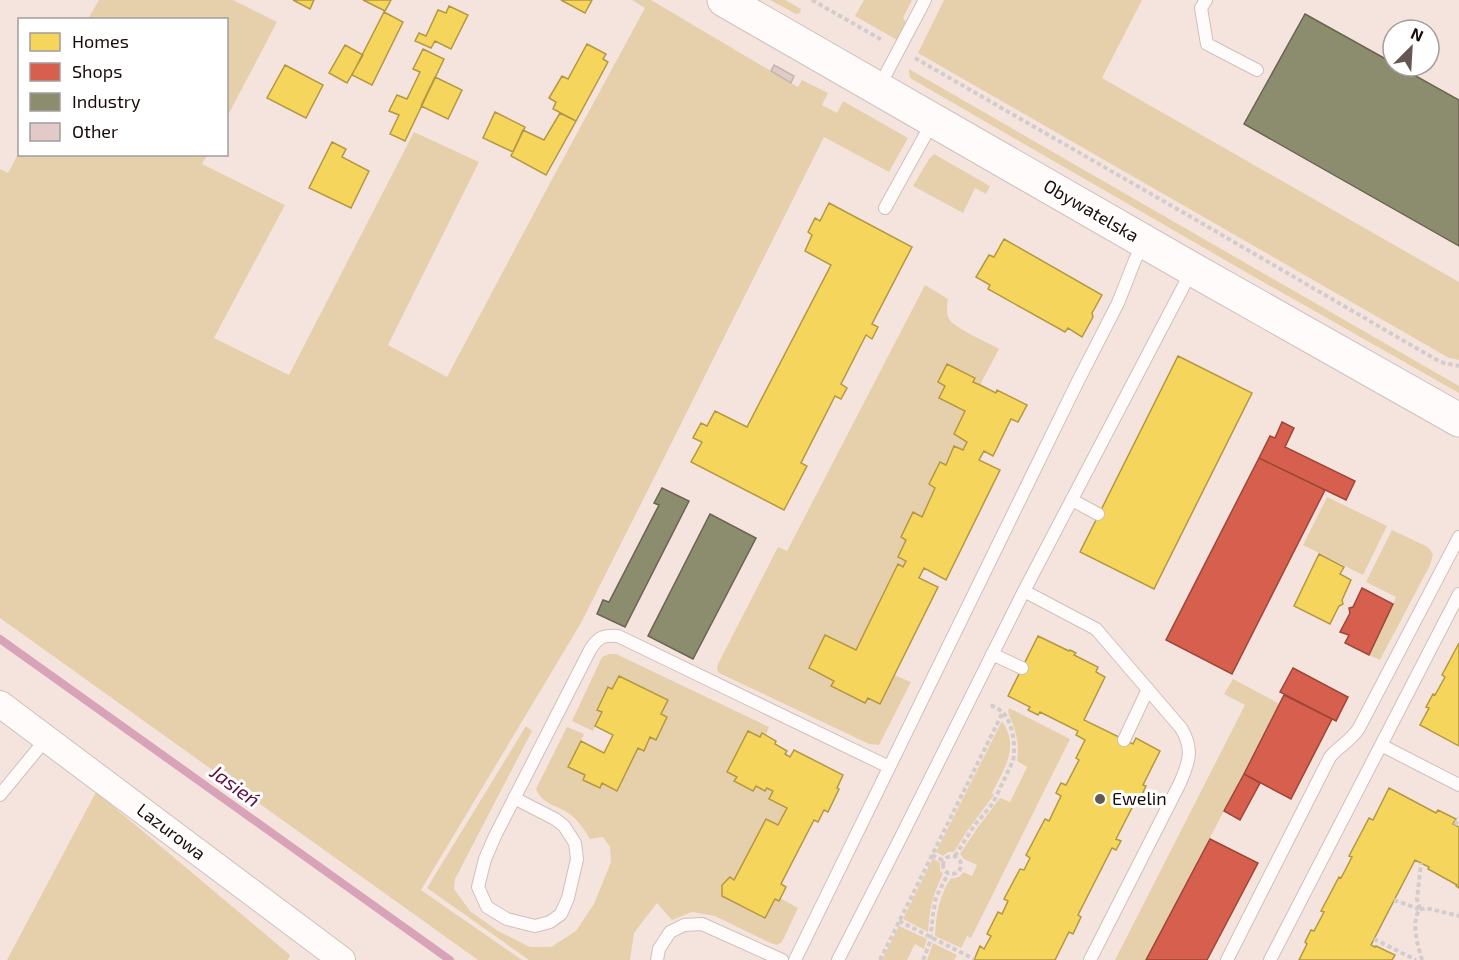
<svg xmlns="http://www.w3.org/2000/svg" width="1459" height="960" font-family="'Exo 2',sans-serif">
<rect width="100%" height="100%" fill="#f5e4de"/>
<path fill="#e6d0ab" d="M99 0H233L277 22 227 117 226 20 88 19Z
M632 0H651L798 87 802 80 828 93 822 105 837 113 843 101 908 138 889 172 824 137 655 476 581 623 421 890 522 960H478L0 618V169L8 173 19 152 20 154 207 155 202 164 285 205 214 338 289 375 414 132 479 162 388 345 447 377 550 183 645 8Z
M770 0H785L801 9 800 13 796 14Z
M864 0H912L903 18 906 22 897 40 855 16Z
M944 0H1142L1102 78 1459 282V360L1449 358 918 53Z
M909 69 1459 386V393L1244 271 910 78Z
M934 154 990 186 986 194 975 188 963 213 913 186 929 159Z
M925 285 948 299C947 305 946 313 949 319 954 328 989 343 999 349L980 385 973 382 975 377 947 364 938 382 945 386 939 398 965 411 954 434 967 442 963 450 954 446 946 465 939 462 929 484 935 488 922 517 913 512 901 537 906 540 898 557 906 561 903 567 898 565 856 650 825 635 809 668 834 681 831 686 865 703 868 698 880 704 894 675 911 682 879 745 869 744 719 673 717 669 718 664 778 547 787 551Z
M1327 497 1387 526 1363 575 1303 545Z
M1392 530 1428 547 1433 554 1430 565 1380 660 1369 655 1396 597 1366 582Z
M609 654H616L769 727 766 735 762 733 760 737 748 731 727 772 737 777 735 782 753 791 756 786 765 791 767 788 773 791 769 799 787 808 778 825 766 819 734 880 730 877 722 885V895L765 917 775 899 780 898 798 908 782 942 777 945 770 943 715 916 692 912 672 920 657 903 634 933 630 960H529L427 888 526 726 532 731 455 879 454 889 470 911 498 931 530 947H551L576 931 594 904 611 862 610 847 603 837 590 839C585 830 579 822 571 815 559 805 543 806 536 789L567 727 584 734 568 767 585 775 583 780 599 788 602 783 617 790 638 748 644 750 650 737 656 740 661 714 667 701 619 677 612 689 608 687 597 709 602 712 593 731 572 721 602 657Z
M1233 679 1280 704 1146 960H1115L1245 705 1224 694Z
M1009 708 1070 739 971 938 967 936 961 948 935 936C936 914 939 896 951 878 956 879 961 877 963 872L972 876 977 865 964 859 960 854 978 827 1000 798 1010 802 1027 767 1017 761C1020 743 1015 729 1008 712Z
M1002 721C1020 747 1004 769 992 793L994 795 967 831 954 852H948L943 856 936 852Z
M96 792 290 955 288 960H7Z
M933 858 940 863V870L943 874C932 896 930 908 928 932L903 919Z
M899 926 927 939 924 949 915 944 907 960H882Z
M933 943 957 955 954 960H927Z"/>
<path fill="#f6d55c" stroke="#b39843" stroke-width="1.5" d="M293 0H314L310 9Z
M363 0H391L385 11Z
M561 0H592L585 13Z
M449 6 468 15 451 49 435 41 431 48 415 41 419 33 426 36 438 10 446 13Z
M384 12 403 22 372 85 352 75Z
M587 44 606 54 603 59 608 62 576 121 553 109 556 102 549 98 562 76 568 79Z
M345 45 363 55 347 83 329 73Z
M423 49 444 59 405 141 390 134 399 115 389 111 397 95 407 99 420 72 413 69Z
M285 65 323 85 306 118 267 98Z
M435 77 462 90 448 119 421 106Z
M495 112 525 127 513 152 483 138Z
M560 113 576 121 546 175 511 156 523 130 544 140Z
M332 142 346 149 342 157 369 171 351 208 309 188Z
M829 203 912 247 872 324 878 327 872 339 866 335 841 384 847 388 841 399 835 396 801 463 807 466 784 510 691 462 702 442 693 438 701 423 707 426 715 411 747 427 831 265 805 251 812 235 808 232 815 218 820 221Z
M1004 239 1102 295 1092 313 1093 317 1082 337 1068 328 1065 332 988 289 990 285 976 277 989 255 994 257Z
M1178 356 1252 393 1154 589 1080 552Z
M947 364 975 378 973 382 980 385 996 393 997 390 1027 405 1018 422 1011 419 993 456 984 451 979 460 1000 470 946 580 924 568 919 578 938 587 880 704 868 698 865 703 831 686 834 681 809 668 825 635 856 650 898 564 903 567 906 561 898 557 906 540 901 537 913 512 922 517 935 488 929 484 940 462 946 465 954 446 963 450 967 442 954 434 965 411 939 398 945 386 938 382Z
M1319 554 1344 567 1340 574 1351 580 1342 600 1343 604 1339 606 1330 624 1294 606Z
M1038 636 1069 651 1070 650 1076 653 1074 655 1098 667 1096 672 1105 677 1084 720 1133 744 1136 738 1160 751 1143 785 1146 786 1138 803 1135 802 1116 839 1121 841 1116 850 1112 848 1078 915 1081 917 1073 934 1069 932 1055 960H974L980 946 984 949 991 936 987 934 998 912 1002 914 1008 901 1004 899 1020 869 1024 870 1030 858 1026 855 1045 819 1049 821 1061 796 1056 793 1061 783 1066 785 1079 760 1076 758 1085 740 1076 735 1078 731 1040 712 1038 715 1028 710 1030 707 1008 696Z
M1459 643V746L1420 725 1429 708 1426 707 1433 694 1435 695 1445 677 1442 675Z
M619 676 668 700 661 714 667 717 656 740 650 737 644 751 638 748 617 791 602 783 600 788 583 780 585 775 568 767 581 741 604 753 613 735 595 726 602 712 597 710 608 687 612 689Z
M748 731 760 737 762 733 776 741 775 744 787 751 785 754 790 757 794 750 843 775 837 788 839 789 828 812 824 810 818 822 814 820 781 884 786 887 779 901 775 899 765 918 722 896V885L730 877 734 880 766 819 778 825 787 808 769 799 773 791 767 788 765 791 756 786 753 791 734 781 737 777 727 772Z
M1389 788 1436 813 1438 810 1456 819 1453 824 1459 827V888L1456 886 1457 885 1428 869 1429 867 1415 860 1371 945 1375 947 1376 946 1395 955 1392 960H1299L1307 944 1305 942 1311 930 1314 931 1324 912 1321 911 1339 877 1341 878 1352 857 1349 856 1369 818 1373 820Z"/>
<path fill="#d6604d" stroke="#9d4638" stroke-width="1.5" d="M1282 422 1294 428 1285 447 1355 481 1346 500 1259 458 1270 436 1275 438Z
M1259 458 1325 490 1232 674 1166 640Z
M1362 588 1393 604 1369 655 1345 643 1349 635 1340 632 1350 613 1349 608 1353 607Z
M1293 668 1348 697 1336 721 1280 692Z
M1284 695 1332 719 1291 799 1244 774Z
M1244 774 1260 783 1240 820 1224 811Z
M1210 839 1258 863 1207 960H1146Z"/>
<path fill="#8c8c6e" stroke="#69654f" stroke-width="1.5" d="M1305 14 1393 63V66H1398L1459 100V246L1244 124Z
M662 488 689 501 625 627 597 614 603 600 609 602 659 505 654 503Z
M710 514 756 538 693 659 648 636Z"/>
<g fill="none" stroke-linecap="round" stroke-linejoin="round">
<path stroke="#d8a2b8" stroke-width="8" d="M0 639 450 960"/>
</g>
<path fill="#e1cac8" stroke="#c4b5b3" stroke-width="1.5" d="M774 65 794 76 791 83 771 71Z"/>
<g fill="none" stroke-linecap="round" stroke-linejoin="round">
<g stroke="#cec0bb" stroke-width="14">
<path id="lane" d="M1206 0 1201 8 1207 44 1257 70
M879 87 925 0
M885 208 933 121
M1072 500 1098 514
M1024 591 1096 629 1181 728C1194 749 1189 762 1180 783L1090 960
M992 654 1022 668
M1124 740 1148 689
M1381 745 1459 785
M0 795 46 739
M514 798 555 819 564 826 575 843 577 859 568 898 561 914 550 922 535 926 507 919 487 907 478 887 485 859 495 836 590 650C598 637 603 635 618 636L889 767
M657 960 659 949 670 932 684 925 702 924 782 960
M795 960 1077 383 1118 303 1135 260 1143 243
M838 960 900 839 1024 591 1192 270
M1227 960 1330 757C1340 745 1350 742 1359 728L1459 537
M1270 960 1459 594"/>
</g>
<g stroke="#cec0bb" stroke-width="28">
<path id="street" d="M0 704 342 960"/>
</g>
<g stroke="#cec0bb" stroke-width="35">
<path id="secondary" d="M724 0 1192 269 1459 420"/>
</g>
<path stroke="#d2cdcc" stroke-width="4" stroke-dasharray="4.5 3" stroke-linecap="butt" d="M812 0 882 40
M915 58 1203 224 1435 359 1444 363 1459 366
M1455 825 1459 818
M932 855 944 861
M943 865a9 9 0 1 1 18 0a9 9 0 1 1-18 0Z
M955 856 974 826 993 803 1013 761C1016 747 1013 720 1001 711 998 708 992 706 988 704
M1394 900 1419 909
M1420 909 1417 899 1421 863
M899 921 974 959
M1374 939 1416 960
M880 960 1003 712
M923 960 930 942 933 914 936 897 948 874
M1422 960C1418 945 1411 925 1419 910L1426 908 1459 916"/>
<use href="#lane" stroke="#fefbfa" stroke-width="12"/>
<use href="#street" stroke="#fefbfa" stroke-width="26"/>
<use href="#secondary" stroke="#fefbfa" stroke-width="33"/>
</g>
<circle fill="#655753" stroke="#fff" stroke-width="2" cx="1100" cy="799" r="6"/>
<g text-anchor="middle" stroke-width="6" stroke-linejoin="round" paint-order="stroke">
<g font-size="18" fill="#180b08" stroke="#fff">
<text transform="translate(1091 211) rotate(30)" y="6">Obywatelska</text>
<text transform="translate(171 832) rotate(37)" y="6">Lazurowa</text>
</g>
<g font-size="18" fill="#180b08" stroke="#fff" text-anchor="start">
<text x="1112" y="805">Ewelin</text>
</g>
<g font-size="20" font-style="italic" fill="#620e41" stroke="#fff">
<text transform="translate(235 786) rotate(36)" y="7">Jasień</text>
</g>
</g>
<rect x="18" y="18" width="210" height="138" fill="#ffffff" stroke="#a39d9c" stroke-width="1.5"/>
<rect x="30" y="33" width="30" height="18" fill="#f6d55c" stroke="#a39d9c" stroke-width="1.5"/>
<text x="72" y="48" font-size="18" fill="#180b08">Homes</text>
<rect x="30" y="63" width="30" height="18" fill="#d6604d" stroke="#a39d9c" stroke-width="1.5"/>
<text x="72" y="78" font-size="18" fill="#180b08">Shops</text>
<rect x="30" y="93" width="30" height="18" fill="#8c8c6e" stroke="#a39d9c" stroke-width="1.5"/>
<text x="72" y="108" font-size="18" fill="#180b08">Industry</text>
<rect x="30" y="123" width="30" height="18" fill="#e1cac8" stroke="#a39d9c" stroke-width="1.5"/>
<text x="72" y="138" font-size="18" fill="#180b08">Other</text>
<g transform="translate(1411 48) rotate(24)"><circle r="28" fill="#ffffff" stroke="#a39d9c" stroke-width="1.5"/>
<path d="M0-4.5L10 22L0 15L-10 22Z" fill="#655753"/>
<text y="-9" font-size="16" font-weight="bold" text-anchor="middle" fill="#180b08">N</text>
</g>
</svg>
